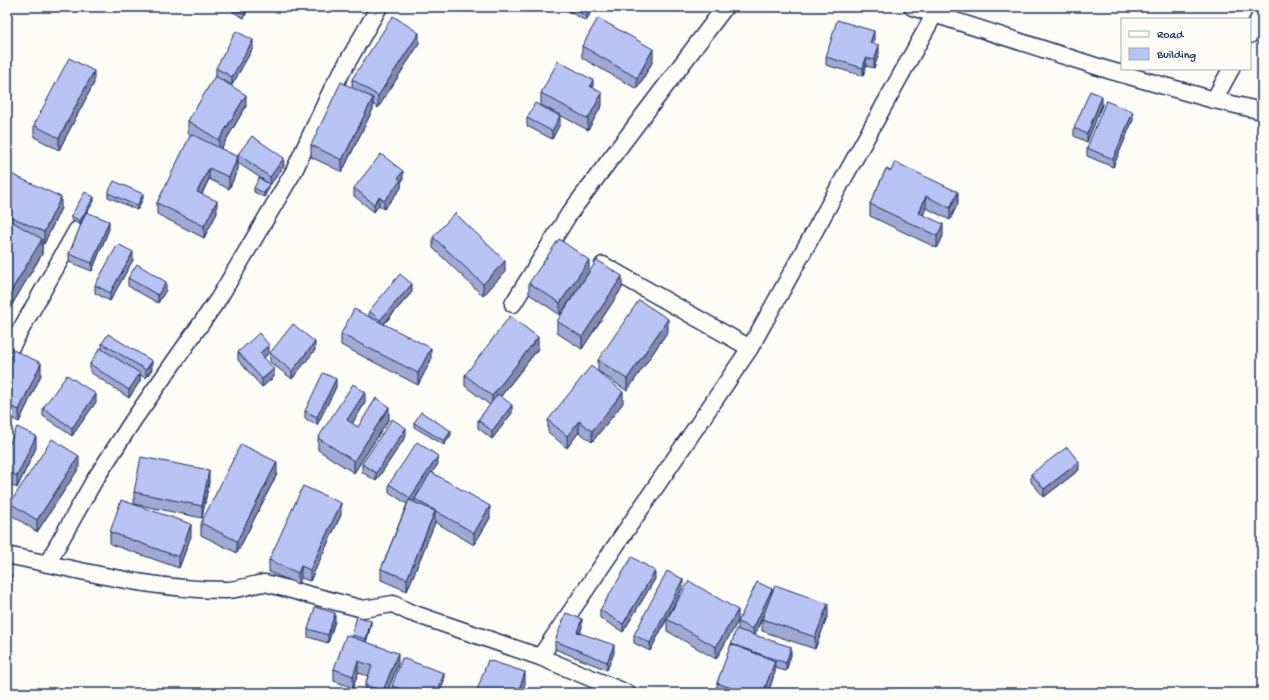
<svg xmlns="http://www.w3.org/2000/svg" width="1269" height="700" font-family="'Gochi Hand',sans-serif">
<rect width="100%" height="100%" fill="#fdfcf7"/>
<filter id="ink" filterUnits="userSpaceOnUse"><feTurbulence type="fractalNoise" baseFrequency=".025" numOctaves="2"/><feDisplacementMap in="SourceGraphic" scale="8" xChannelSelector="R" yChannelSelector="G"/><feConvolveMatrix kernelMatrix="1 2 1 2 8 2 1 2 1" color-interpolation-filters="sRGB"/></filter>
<g filter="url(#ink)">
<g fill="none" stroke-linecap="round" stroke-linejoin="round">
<g stroke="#1b2f5e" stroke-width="19">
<path id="minor" d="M912 7 1108 70 1214 100 1262 111
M1250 35 1262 13
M1214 100 1231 69
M603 265 750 348
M513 304 569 214 725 7
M7 354 77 230
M7 555C79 570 152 590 226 590 240 590 252 584 265 583L363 609 393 604 409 612 540 657 627 693
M47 564 94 481 134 419 219 298 294 171 332 89 379 7
M540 657 750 348 934 15"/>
</g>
<use href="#minor" stroke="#fdfcf7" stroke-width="16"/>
</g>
<path fill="#9fa9d3" stroke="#1b2f5e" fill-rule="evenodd" d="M234 7H249L244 18 233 12V8Z
M561 7H592V10L586 21Z
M595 7H602L601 10Z
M874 39 872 43 879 53 874 68 866 66 863 76 826 65V57Z
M419 44 378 108 373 104V109L342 172 311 157V145L352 87V79Z
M582 46 653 61 637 89 582 58Z
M253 48 232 85 222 80 246 106 221 149 238 157V154L284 166 270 185 269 184V188L264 197 254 192V188L268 183 238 163V169L229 189 209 179 202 194 217 213 204 238 157 214V203L191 135 188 133V121L216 76V68Z
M94 83 59 150 34 137V125Z
M593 88 602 105 588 130 541 105V93Z
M1102 105 1087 142 1074 136V128Z
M527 118 560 124 552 139 527 126Z
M1133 120 1113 167 1087 156V148Z
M886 169 958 203 950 220 926 208 923 215 943 236 937 248 870 216V204Z
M403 179 401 183V188L384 209 379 205 374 212 354 196V188Z
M7 182 61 208 44 244 42 243V254L7 313Z
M108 193 143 198 137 210 108 197Z
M94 201 87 212 109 229 92 271 69 262V254L84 218 80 225 71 220V216Z
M433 237 505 272 483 296 433 248Z
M133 260 110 301 95 293V285Z
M589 272 560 315 529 294V283Z
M128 278 166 290 158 303 128 286Z
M622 288 582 349 557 333V321Z
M412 292 384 324 431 360 418 385 341 345V334L369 316V311Z
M668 331 627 391 598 371V360Z
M102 343 152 369 146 378 140 375V381L129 398 90 372V364L102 348Z
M538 349 501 396 512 413 492 439 478 428V420L490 405 465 386V375Z
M315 350 292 379 270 362V353Z
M7 352 41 375 19 422 7 416Z
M238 352 269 353 264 358 274 377 262 387 238 360Z
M336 387 317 425 305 419V411Z
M96 402 72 436 43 416V408Z
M365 403 352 424 358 427 389 419 354 473 318 450V438Z
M623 403 592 442 579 432 567 448 548 432V420Z
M414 423 451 435 444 445 414 427Z
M406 436 376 481 362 472V464Z
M7 446 36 448 17 488 7 483Z
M438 464 432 472 490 518 474 545 435 522 407 591 381 580V569L407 504 389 492V484ZM419 492 415 499V503L412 502Z
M79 468 37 532 10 514V503Z
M1079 470 1044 497 1031 482V474Z
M277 474 237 553 201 535V523Z
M209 482 202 518 134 504V492Z
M341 515 310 581 301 578 298 584 269 572V560Z
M110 532 191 536 179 568 110 544Z
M655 579 623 632 600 618V610Z
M683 587 667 618 738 621 716 659 667 631V619L650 651 634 643V635Z
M772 591 828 615 815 649 762 631V619L763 617 755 635 791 655 786 671 775 668V672L768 693H717V683L738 629V622Z
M335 621 328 643 308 637V629Z
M371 625 366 642 398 664 387 693H365V685L368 676 358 673 353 688 334 681V669L352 637V635Z
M582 627 580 633 614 653 607 670 555 649V641Z
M444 681 440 693H392V686Z"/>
<path fill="#8289ac" stroke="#1b2f5e" d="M247 7H249L244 18V14Z
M591 7H592V10L586 21V16Z
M874 31V39L870 51V43Z
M419 33V44L378 108V96Z
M253 40V48L232 85V77Z
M879 45V53L874 68V60Z
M653 49V61L637 89V78Z
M866 58V66L863 76V68Z
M94 71V83L59 150V138Z
M593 80V91L590 86Z
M602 93V105L588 130V119Z
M246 95V106L219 152V140Z
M1102 96V105L1087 142V134Z
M373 98V109L342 172V160Z
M1133 112V120L1113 167V159Z
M560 116V124L552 139V131Z
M238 157V169L229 189V177Z
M284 158V166L270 185V177Z
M209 168V179L197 203V192Z
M403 171V179L401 183V188L384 209V201L398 178Z
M269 184V188L264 197V193Z
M958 192V203L950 220V208Z
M143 194V198L137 210V206Z
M926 196V208L919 224V213Z
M61 197V208L44 244V232Z
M94 197V201L80 225V221Z
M379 197V205L374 212V204Z
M217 201V213L204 238V226Z
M109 221V229L92 271V263Z
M943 224V236L937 248V236Z
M42 239V254L7 313V298Z
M133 252V260L110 301V293Z
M589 260V272L560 315V303Z
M505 261V272L483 296V284Z
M622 276V288L582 349V337Z
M166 282V290L158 303V295Z
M412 284V292L380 328V320Z
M668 319V331L627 391V379Z
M538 337V349L492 407V396Z
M315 342V350L292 379V371Z
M269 345V353L260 361V353Z
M431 348V360L418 385V373Z
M152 361V369L146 378V370Z
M41 363V375L19 422V410Z
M274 369V377L262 387V379Z
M140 373V381L129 398V390Z
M336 379V387L317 425V417Z
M365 392V403L347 432V420Z
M623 392V403L592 442V431Z
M96 394V402L72 436V428Z
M512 405V413L492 439V431Z
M389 407V419L354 473V461Z
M579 421V432L567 448V436Z
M406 428V436L376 481V473Z
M451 431V435L444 445V441Z
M36 436V448L17 488V476Z
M79 456V468L37 532V520Z
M438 456V464L410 506V498Z
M277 462V474L237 553V541Z
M1079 462V470L1044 497V489Z
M209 470V482L202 518V506Z
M341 503V515L310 581V570Z
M490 506V518L474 545V533Z
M435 511V523L407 591V579Z
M191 524V536L179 568V557Z
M301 566V578L298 584V573Z
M655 571V579L623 632V624Z
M11 574V586L7 601V589Z
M683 579V587L650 651V643Z
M772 589V597L753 637V629Z
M828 604V615L815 649V637Z
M738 610V621L716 659V647Z
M335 613V621L328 643V635Z
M582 619V627L577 640V632Z
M371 621V625L366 643V639Z
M614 645V653L607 670V662Z
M791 647V655L786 671V663Z
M398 653V664L387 693H383V691Z
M358 661V673L353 688V676Z
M775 661V672L768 693H763Z
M525 672V684L522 693H518Z
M444 673V681L440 693H437Z"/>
<path fill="#b9c4f5" stroke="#1b2f5e" d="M234 7H247L244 14 233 8Z
M569 7H591L586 16Z
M393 16 419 33 378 96 352 79Z
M598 18 653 49 637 78 582 46Z
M837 20 874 31 870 43 879 45 874 60 866 58 863 68 826 57Z
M236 31 253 40 232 77 216 68Z
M69 58 94 71 59 138 34 125Z
M558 61 593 80 590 86 602 93 588 119 541 93Z
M215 76 246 95 219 140 188 121Z
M341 82 373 98 342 160 311 145Z
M1090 91 1102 96 1087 134 1074 128Z
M1106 101 1133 112 1113 159 1087 148Z
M535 103 560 116 552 131 527 118Z
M191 134 238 157 229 177 209 168 197 192 217 201 204 226 157 203Z
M252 136 284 158 270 177 238 154Z
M381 154 403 171 398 178 401 180 384 201 379 197 374 204 354 188Z
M895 162 958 192 950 208 926 196 919 213 943 224 937 236 870 204 886 169 891 171Z
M11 174 61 197 44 232 7 215V182Z
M259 178 269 184 264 193 254 188Z
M114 181 143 194 137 206 108 193Z
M85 192 94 197 80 221 71 216Z
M86 212 109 221 92 263 69 254Z
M455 213 505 261 483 284 433 237Z
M11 221 42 239 7 298V227Z
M559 239 589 260 560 303 529 283Z
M118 244 133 252 110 293 95 285Z
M597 260 622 276 582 337 557 321Z
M137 264 166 282 158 295 128 278Z
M400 274 412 284 380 320 369 311Z
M639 300 668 319 627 379 598 360Z
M354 309 431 348 418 373 341 334Z
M510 316 538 337 492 396 465 375Z
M293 324 315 342 292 371 270 353Z
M259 333 269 345 260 353 274 369 262 379 238 352Z
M108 334 152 361 146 370 102 343Z
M9 348 41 363 19 410 7 405V352Z
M100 348 140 373 129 390 90 364Z
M591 366 623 392 592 431 579 421 567 436 548 420Z
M323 373 336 379 317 417 305 411Z
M67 375 96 394 72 428 43 408Z
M353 384 365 392 347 420 358 427 376 398 389 407 354 461 318 438Z
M498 394 512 405 492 431 478 420Z
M421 412 451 431 444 441 414 423Z
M392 419 406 428 376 473 362 464Z
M17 427 36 436 17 476 7 472V446L8 447Z
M52 439 79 456 37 520 10 503Z
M417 442 438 456 410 498 389 484Z
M241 444 277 462 237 541 201 523Z
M1067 447 1079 462 1044 489 1031 474Z
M141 457 209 470 202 506 134 492Z
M431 472 490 506 474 533 415 499Z
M303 486 341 503 310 570 301 566 298 573 269 560Z
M121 500 191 524 179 557 110 532Z
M409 500 435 511 407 579 381 569Z
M632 557 655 571 623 624 600 610Z
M667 571 683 579 650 643 634 635Z
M7 573 11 574 7 589Z
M689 581 738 610 716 647 667 619Z
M757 582 772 589 753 629 738 622Z
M775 585 828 604 815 637 762 619Z
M315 607 335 613 328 635 308 629Z
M566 613 582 619 577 632 614 645 607 662 555 641Z
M357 616 371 621 366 639 352 635Z
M736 629 791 647 786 663 731 644V645Z
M346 635 398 653 383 691 365 685 372 666 358 661 353 676 334 669Z
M731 644 775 661 763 693H745L717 683Z
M402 658 444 673 437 693H413L392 686Z
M488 660 525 672 518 693H476Z"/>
</g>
<rect width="1269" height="700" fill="none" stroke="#fdfcf7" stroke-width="24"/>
<rect x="12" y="12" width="1245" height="676" fill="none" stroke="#1b2f5e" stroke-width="1.5" filter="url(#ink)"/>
<rect x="1121" y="18" width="130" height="52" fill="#fdfcf7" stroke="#a3aaba"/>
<rect x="1129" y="31" width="20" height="6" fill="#fdfcf7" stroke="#a3aaba"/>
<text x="1157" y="38" font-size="12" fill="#1b2f5e">Road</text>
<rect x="1129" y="48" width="20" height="12" fill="#b9c4f5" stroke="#a3aaba"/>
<text x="1157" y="58" font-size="12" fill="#1b2f5e">Building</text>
</svg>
